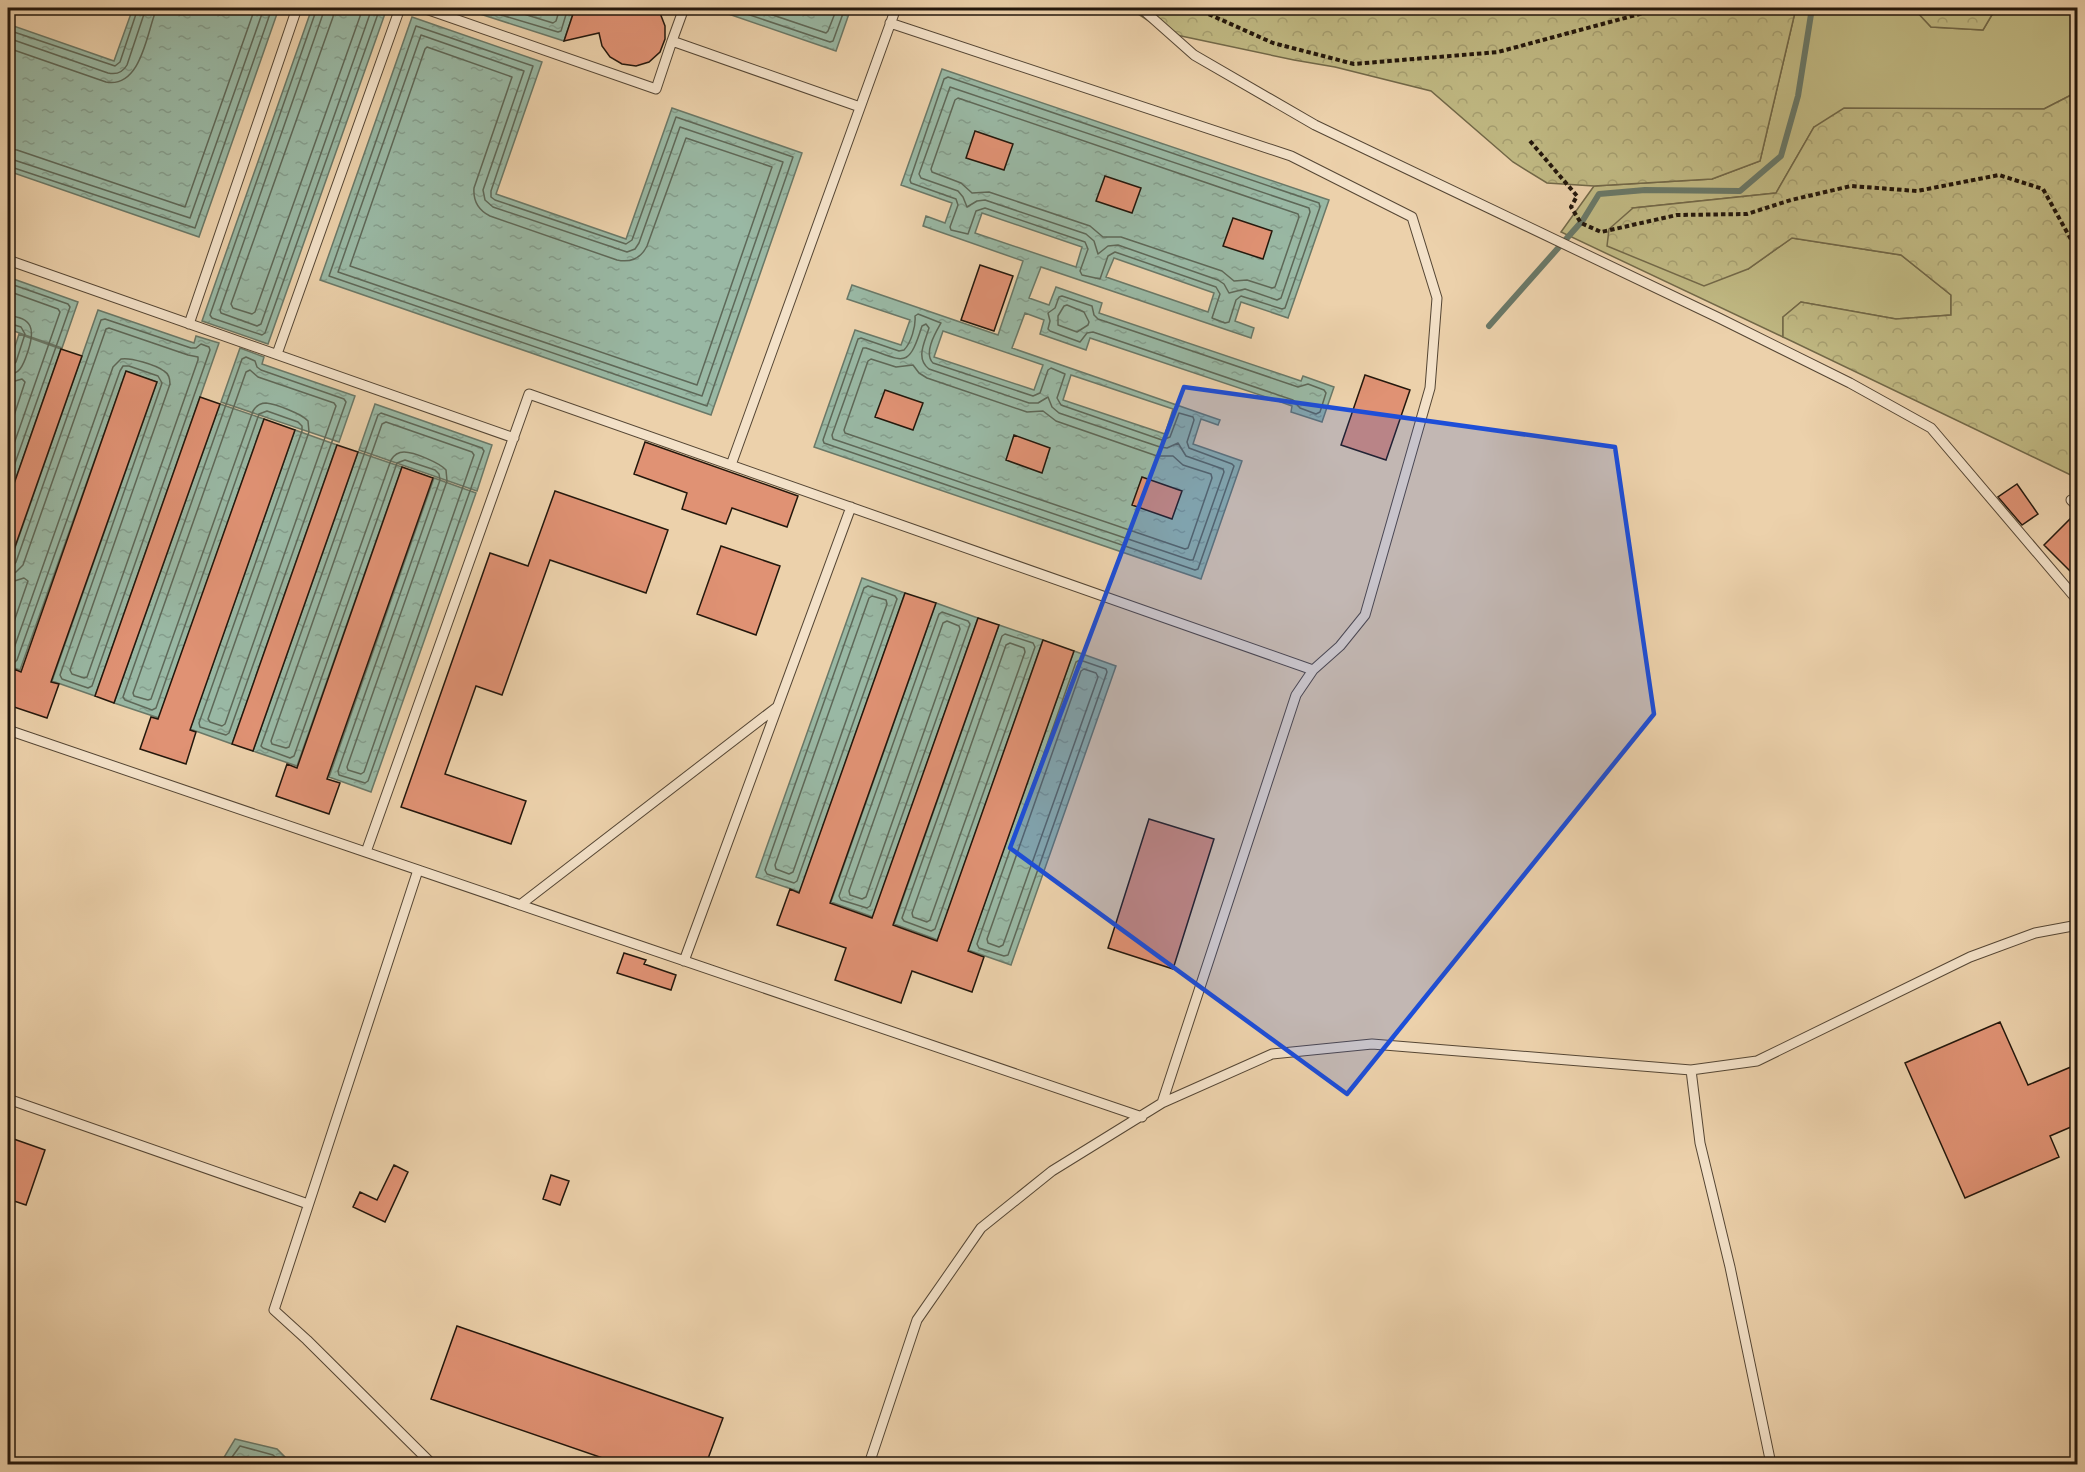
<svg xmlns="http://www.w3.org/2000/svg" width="2085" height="1472" font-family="'Libre Caslon Text',serif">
<defs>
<pattern id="forest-crowns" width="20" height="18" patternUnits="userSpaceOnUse" patternTransform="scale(1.5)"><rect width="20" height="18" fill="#c0b983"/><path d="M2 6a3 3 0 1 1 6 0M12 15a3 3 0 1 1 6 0" fill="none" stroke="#a59e70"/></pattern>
<pattern id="water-ripples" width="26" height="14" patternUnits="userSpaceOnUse" patternTransform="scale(1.5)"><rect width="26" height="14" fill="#99b8a4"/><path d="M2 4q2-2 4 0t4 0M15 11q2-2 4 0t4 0" fill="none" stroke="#849d8c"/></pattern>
</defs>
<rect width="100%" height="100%" fill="#ecd1ab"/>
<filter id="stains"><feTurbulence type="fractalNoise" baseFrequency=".00333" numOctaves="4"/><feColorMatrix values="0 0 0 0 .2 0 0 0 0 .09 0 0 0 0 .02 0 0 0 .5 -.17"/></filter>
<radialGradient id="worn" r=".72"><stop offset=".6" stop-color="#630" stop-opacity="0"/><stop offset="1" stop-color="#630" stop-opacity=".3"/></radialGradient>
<path fill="#c0b983" stroke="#726848" stroke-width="1.5" d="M1796 8H1918L1916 11 1931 27 1983 30 1996 8H2074L2077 12V92L2044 109H1918L1814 127 1776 193 1633 208 1748 269 1792 238 1901 255 1951 295V315L1896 319 1801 302 1783 317V337L1561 232 1594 186 1712 179 1760 161Z"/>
<path fill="url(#forest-crowns)" stroke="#726848" stroke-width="1.5" d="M1129 8H1796L1760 161 1712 179 1594 186 1547 183 1513 162 1431 91 1335 67 1294 60 1167 33Z
M1918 8H1996L1983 30 1931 27 1916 11Z
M2077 92V478L1783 337V317L1801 302 1896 319 1951 315V295L1901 255 1792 238 1748 269 1704 286 1607 246 1609 229 1633 208 1776 193 1814 127 1844 108 2044 109Z"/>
<path fill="url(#water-ripples)" stroke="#6a7867" stroke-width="1.5" fill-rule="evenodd" d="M133 8H279L199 237 8 171V24L114 61Z
M312 8H387L268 344 202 321Z
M468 8H575L564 41 474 12Z
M711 8H851L836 51Z
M412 17 542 62 496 194 626 239 672 108 802 153 711 415 320 280Z
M942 69 1329 200 1288 318 1241 302 1235 321 1254 328 1251 338 1041 267 1029 298 1049 305 1056 287 1102 303 1099 313 1301 381 1303 376 1334 387 1322 422 1291 412 1292 406 1278 401 1090 338 1086 350 1040 334 1044 320 1025 313 1012 348 1220 420 1218 425 1201 419 1193 444 1242 461 1201 579 814 447 855 330 901 345 910 320 847 299 852 285 998 335 1023 261 923 226 926 216 945 223 952 203 901 185ZM982 213 1082 247 1076 267 975 233ZM1114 258 1214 293 1208 312 1106 277ZM943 331 1043 365 1034 390 934 357ZM1071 375 1173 409 1165 434 1063 400Z
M8 277 78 302 62 348 8 329Z
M98 310 194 343 196 336 219 343 95 696 52 681 157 382 126 372 20 670 8 666V568Z
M19 334 61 349 8 501V368Z
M240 348 264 357 262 364 355 396 339 442 221 402Z
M220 404 264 419 159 718 114 703Z
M375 404 492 445 477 491 359 450Z
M295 430 337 445 232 744 190 729Z
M358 452 402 467 297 766 253 751Z
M434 478 476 493 371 792 329 777Z
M862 578 905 593 800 892 756 877Z
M936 603 978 618 873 917 831 902Z
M999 625 1043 640 938 940 894 924Z
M1074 651 1116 666 1011 965 968 950Z
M235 1439 277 1449 292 1464H220Z"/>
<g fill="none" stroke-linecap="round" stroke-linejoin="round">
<path stroke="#5e6858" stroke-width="1.5" d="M317 8 210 315 212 318 262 335 265 333 380 8
M325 8 220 310 221 313 257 326 261 324 372 8
M334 8 333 17 231 304 233 308 252 314 255 312 363 8
M478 8 558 32 561 31 568 8
M504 8 553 23 556 21 560 8
M729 8 830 42 833 41 845 8
M752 8 826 33 828 31 837 8
M416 26 533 66 491 191V197L495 200 626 244 632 240 676 117 793 157 707 406 329 276Z
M8 30 115 66 120 62 138 8
M421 35 524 71 483 190 485 200 493 207 627 252 635 249 639 243 680 127 783 162 702 396 338 272Z
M8 38 108 73C117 75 123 72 127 65L146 8
M427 47 512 77 474 188C473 201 478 210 490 216L617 260C631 263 641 258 647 246L686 138 772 167 697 385 350 266 425 49Z
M8 48 106 82C139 88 146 39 154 16L155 8
M948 77 1319 203 1320 207 1285 308 1282 309 1241 296 1236 300 1229 322 1225 323 1212 318 1220 294 1216 287 1115 252 1108 256 1100 279 1082 275 1080 271 1088 249 1085 242 985 208 976 211 968 234 951 230 950 227 958 205 956 199 911 183 910 180 944 79Z
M950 87 1309 208 1310 212 1281 298 1277 300 1245 289 1229 293 1224 284 1218 280 1118 245 1108 246 1098 254 1094 241 1086 234 985 200 977 201 967 207 963 197 958 191 921 178 919 174Z
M958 98 1298 214 1299 217 1275 287 1272 288 1247 280 1234 281 1222 271 1121 237H1103L1090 226 989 192 972 193 961 183 932 172 931 169 955 100Z
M8 149 17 150 185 207 255 8
M8 158 190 218 264 8
M8 166 195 228 272 8
M8 283 68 304 70 307 8 483
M8 291 58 309 60 312 8 461
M1062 296 1092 306 1094 315 1098 319 1298 387 1308 384 1324 390 1326 393 1320 412 1316 414 1300 408 1293 400 1093 332 1087 333 1080 342 1050 331 1048 329 1050 321 1048 313 1055 308 1059 297Z
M1067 305 1084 312 1089 322 1088 325 1077 332 1058 325V316L1064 306Z
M918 314 941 323C936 332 923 353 933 363L1033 396 1040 393 1048 370 1051 368 1065 374 1057 398 1061 405 1162 440 1170 437 1179 413 1193 417 1194 420 1187 442 1189 448 1232 464 1234 466 1198 569 1195 570 824 443 823 440 858 339 861 338 899 351 904 350C911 343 916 326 915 316Z
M8 316C33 317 35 330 28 351 26 357 24 364 20 369 17 373 13 374 8 374
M8 323 21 327 25 334 16 362 12 366H8
M926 324 929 328C925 342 915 358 929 369L1029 403H1038L1048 397 1052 407 1059 413 1160 447 1167 448 1178 443 1186 456 1223 469 1224 472 1193 560H1190L833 439 832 435 863 348H866C905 361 908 370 922 326Z
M246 357 255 361 257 367 261 370 344 399 346 402 229 733 226 735 200 727 199 723 302 431V426L298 422 267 411 259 414 156 708 152 710 125 700 123 697 242 359Z
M871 359 896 367 913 365 919 373 927 378 1027 412 1043 411 1056 421 1157 456H1173L1183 465 1211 474 1212 478 1188 548 1185 549 845 433 844 430 868 361Z
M250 370 258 377 334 403 336 406 225 724 222 726 210 722 208 719 309 432 308 421C302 414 276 404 266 403 260 403 256 406 253 411L151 699 148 700 134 696 133 693 246 372Z
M8 383 22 379 25 382 8 434
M381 413 482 448 484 451 368 781 365 783 339 775 338 771 440 480 439 474 435 470 405 460 397 463 294 756 290 758 263 748 261 746 378 415Z
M386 422 472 452 474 455 364 772 361 774 348 770 347 767 447 481 446 470C440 463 414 452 404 452 398 452 394 455 391 460L289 747 286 748 272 744 271 741 382 424Z
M8 567 13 566 16 562 101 320 105 319 191 348H196L201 344 209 347 210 350 92 686 88 688 62 679 60 675 162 383 158 376 129 366H123L120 371 17 660 15 662 8 661
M8 574 16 572 23 565 106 329 109 328 188 355 198 357V360L87 677 84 678 72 674 70 670 170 384C170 379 169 374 164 371 156 365 130 357 121 359L113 367 13 651 8 653
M8 583 24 578 28 581 8 639
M868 586 895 596 897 599 797 881 794 883 767 874 765 870 864 588Z
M872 596 886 600 887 604 793 872 789 874 776 869 775 865 869 598Z
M942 612 968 621 970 624 870 906 867 908 841 900 839 896 939 614Z
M947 621 959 626 960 629 866 897 862 899 850 895 849 891 943 623Z
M1005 634 1033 643 1035 647 935 929 931 931 904 921 902 918 1002 636Z
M1010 643 1024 648 1025 652 930 920 927 922 913 917 912 913 1006 645Z
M1080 660 1106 669 1107 672 1008 955 1004 956 979 948 977 944 1076 662Z
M1084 669 1096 673 1098 677 1003 945 999 947 988 943 987 939 1081 671Z
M227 1464 240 1446 273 1455 283 1464"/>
<path stroke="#6a7867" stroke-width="6" d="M1489 326 1583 220 1599 194 1645 190 1740 191 1781 156 1798 96 1812 8"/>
</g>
<path fill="#e09274" stroke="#23170c" stroke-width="1.5" d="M575 8H653L660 13 665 26V39L660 52 649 62 636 66 622 64 610 57 602 46 599 33 564 41Z
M975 131 1013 144 1004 170 966 158Z
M1105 176 1141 188 1132 213 1096 201Z
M1233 218 1272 231 1263 259 1223 246Z
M980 265 1013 276 994 331 961 320Z
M61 349 82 356 10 561 8 560V501Z
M126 371 157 382 51 682 59 684 47 718 8 705V687L14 669 21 672Z
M1365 375 1410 390 1386 460 1341 445Z
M885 390 923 403 913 430 875 417Z
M200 397 220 404 114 703 95 696Z
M264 419 295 430 190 730 196 732 186 764 140 749 151 717 158 719Z
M1014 435 1050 448 1042 473 1006 460Z
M645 442 798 496 787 527 732 508 726 524 682 509 687 493 634 474Z
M337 445 358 452 253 751 232 744Z
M402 467 433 478 327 779 340 783 329 814 276 796 287 764 297 768Z
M1142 477 1182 491 1172 519 1132 505Z
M2017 484 2038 514 2022 525 1998 497Z
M555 491 668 530 646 593 550 560 502 695 476 686 445 774 526 801 511 844 401 807 490 553 528 566Z
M2076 513 2078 514V579L2044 545Z
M721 546 780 566 756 635 697 614Z
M905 593 936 603 830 903 872 918 978 618 999 625 893 925 937 941 1043 640 1074 651 968 951 984 957 972 992 912 971 901 1003 835 980 846 948 777 925 790 889 799 893Z
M1149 819 1214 839 1173 969 1108 948Z
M624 953 646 960 644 964 676 975 671 990 617 973Z
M2000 1022 2028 1085 2078 1064V1124L2050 1136 2059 1157 1965 1198 1905 1063Z
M8 1137 45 1150 26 1205 8 1199Z
M394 1165 408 1172 385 1222 353 1207 360 1192 377 1200Z
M551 1175 569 1181 560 1205 543 1199Z
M457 1326 723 1418 706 1464H620L431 1399Z"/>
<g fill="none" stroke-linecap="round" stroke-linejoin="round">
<g stroke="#554634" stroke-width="11">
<path id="lane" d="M423 8 656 89 672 41
M682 8H684L672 41 860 107
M1141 8 1194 55 1315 125 1719 318 1850 383 1931 428 2078 601
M890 23 1291 156 1412 217 1437 298 1430 388 1365 615 1340 646 1313 670 1296 695 1162 1103
M8 260 514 438
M189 324 297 8
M277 354 400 8
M731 465 896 8
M2071 500 2078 507
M8 730 1142 1117
M366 852 529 394 1313 670
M418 870 274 1310 307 1340 432 1464
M520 905 777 707
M684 961 851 507
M1691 1070 1700 1143 1730 1267 1771 1464
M8 1099 308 1204
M869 1464 917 1320 981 1228 1052 1171 1162 1103 1272 1054 1372 1044 1691 1070 1757 1061 1970 957 2035 933 2078 925"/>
</g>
<path stroke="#23170c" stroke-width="4" stroke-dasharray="4.5 3" stroke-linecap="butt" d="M1195 8 1273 43 1354 64 1498 52 1662 8
M1530 141 1577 196 1571 207 1581 223 1601 232 1677 215 1747 214 1791 200 1851 186 1917 191 1999 175 2043 189 2078 252"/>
<use href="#lane" stroke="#f3e1c8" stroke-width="9"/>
</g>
<path fill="#1d4ed8" fill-opacity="0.2" stroke="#1d4ed8" stroke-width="4.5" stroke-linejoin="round" d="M1184 387 1615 447 1654 714 1347 1094 1010 848Z"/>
<rect width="2085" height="1472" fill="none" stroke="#ecd1ab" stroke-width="30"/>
<rect x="9" y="9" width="2067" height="1454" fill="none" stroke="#23170c" stroke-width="3"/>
<rect x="15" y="15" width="2055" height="1442" fill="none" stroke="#23170c" stroke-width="1.5"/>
<rect width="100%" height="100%" filter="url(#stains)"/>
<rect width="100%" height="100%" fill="url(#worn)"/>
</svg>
